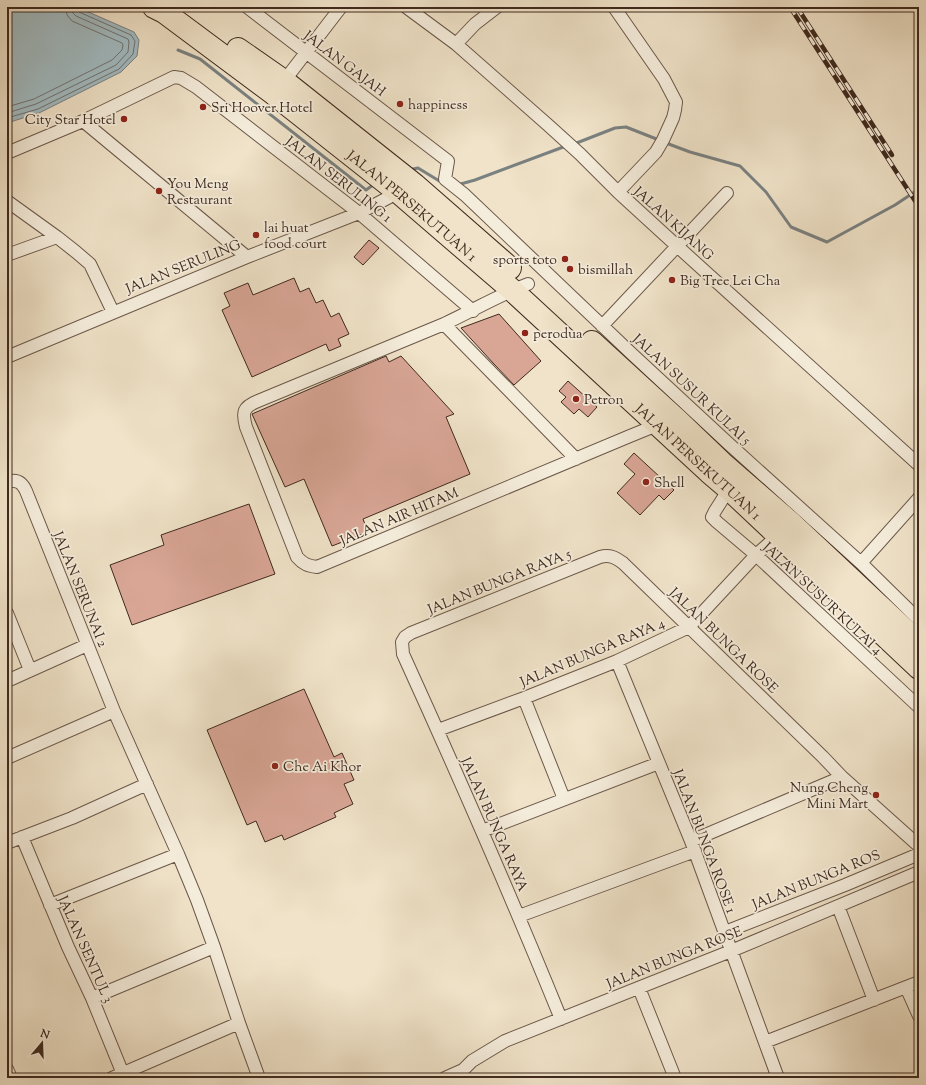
<svg xmlns="http://www.w3.org/2000/svg" width="926" height="1085" font-family="'Sorts Mill Goudy',serif">
<rect width="100%" height="100%" fill="#f0e3c9"/>
<filter id="stains"><feTurbulence type="fractalNoise" baseFrequency=".005" numOctaves="4"/><feColorMatrix values="0 0 0 0 .2 0 0 0 0 .09 0 0 0 0 .02 0 0 0 .5 -.17"/></filter>
<radialGradient id="worn" r=".72"><stop offset=".6" stop-color="#630" stop-opacity="0"/><stop offset="1" stop-color="#630" stop-opacity=".3"/></radialGradient>
<path fill="#a1bbc2" stroke="#7a8181" d="M7 7H77L134 32 139 40 137 56 121 72 39 113 7 123Z"/>
<g fill="none" stroke-linecap="round" stroke-linejoin="round">
<path stroke="#707270" stroke-width="1" d="M7 107 34 99 112 60 122 50 123 45 122 43 72 21 67 15 66 7
M7 113 36 104 116 65 128 52 129 42 128 39 76 16 72 12V7
M7 118 38 109 119 69 133 54 135 41 131 35 79 12 77 10V7"/>
<path stroke="#7a8181" stroke-width="3" d="M178 50 200 59 366 190 373 185
M666 143 690 152 740 166 766 192 791 227 827 242 895 205 919 189
M574 144 615 128 626 127 659 140
M413 169 418 168 441 182
M457 185 475 180 566 146"/>
</g>
<path fill="#d9a696" stroke="#3f2a1f" d="M369 240 379 248 363 265 354 257Z
M294 278 300 292 309 288 316 303 323 300 331 317 339 313 349 334 338 339 341 346 329 351 326 344 252 377 222 310 230 306 224 293 248 283 253 295Z
M499 314 541 361 514 385 494 364 461 328Z
M386 356 389 362 401 356 454 414 446 417 470 474 363 519 368 532 332 546 304 479 285 487 252 414Z
M568 381 597 407 588 417 579 409 574 414 561 402 566 397 559 391Z
M634 453 674 490 664 500 659 495 640 515 617 493 635 474 624 464Z
M249 504 275 574 132 625 110 565 164 545 161 535Z
M304 689 334 757 342 753 354 780 344 784 353 804 334 813 336 817 284 840 282 835 265 842 256 821 247 825 207 730Z"/>
<g fill="none" stroke-linecap="round" stroke-linejoin="round">
<g stroke="#6b584a" stroke-width="14">
<path id="street" d="M247 7 448 161 445 179 465 195 632 354 729 444 861 563 919 620
M406 7 456 44 548 125 580 154 618 192 677 246 919 465
M614 7 664 79 676 102 675 110 673 118 663 140 656 152 618 192
M456 44 475 24 497 7
M281 85 341 7
M83 121 247 257
M7 153 83 121 174 77 181 78 196 87 359 213 473 311
M7 201 57 237 76 252 90 264 113 312
M7 255 57 237
M528 284C499 295 472 311 444 324L258 401C243 407 242 412 246 427L297 557C303 564 308 566 317 567L630 436 662 423
M444 324 576 459
M602 326 727 193
M7 357 247 257 359 213 401 191
M7 482C16 479 22 482 26 491L114 711 178 854 197 900 214 947 239 1023 259 1078
M729 489 715 511 712 517 717 522 756 555 919 707
M861 563 919 498
M7 613 30 670
M617 661 691 841 778 1078
M7 681 87 645
M524 698 564 799
M438 730 524 698 617 661 689 627 756 555 782 532
M7 758 114 711
M482 831 659 763
M22 837 68 947 92 998 123 1074
M691 841 842 777
M7 843 72 818 147 784
M50 905 178 854
M838 906 874 1000
M519 916 695 851
M725 932 845 885 919 854
M906 987 919 1016
M639 988 675 1078
M92 998 214 947
M561 1019C511 896 458 775 403 654L402 642 405 637 411 633 600 557C610 554 616 558 623 563L823 757 842 777 919 846
M765 1042 919 982
M7 1069 11 1078
M112 1078 239 1023
M445 1078 463 1070 472 1061 505 1041 731 951 919 872"/>
</g>
<g stroke="#3f2a1f" stroke-width="24">
<g id="highway">
<path id="s1" d="M154 7 164 12 274 94 398 192 512 290 709 472 729 489 919 668"/>
<path d="M238 49 284 81 415 185 510 268"/>
<path d="M592 342 674 417 722 463 791 523 919 643"/>
</g>
</g>
<use href="#street" stroke="#f5eddc" stroke-width="12"/>
<use href="#highway" stroke="#f0e3c9" stroke-width="22"/>
<g stroke="#3f2a1f" stroke-width="4.5">
<path id="rail" d="M790 7 919 207
M797 7 892 155"/>
</g>
<use href="#rail" stroke="#f5eddc" stroke-width="3" stroke-dasharray="9" stroke-linecap="butt"/>
</g>
<g fill="#8f2418" stroke="#f5eddc" stroke-width="1.5">
<circle cx="400" cy="104" r="4"/>
<circle cx="203" cy="107" r="4"/>
<circle cx="124" cy="119" r="4"/>
<circle cx="159" cy="191" r="4"/>
<circle cx="256" cy="235" r="4"/>
<circle cx="565" cy="259" r="4"/>
<circle cx="570" cy="269" r="4"/>
<circle cx="672" cy="280" r="4"/>
<circle cx="525" cy="333" r="4"/>
<circle cx="576" cy="399" r="4"/>
<circle cx="646" cy="482" r="4"/>
<circle cx="275" cy="766" r="4"/>
<circle cx="876" cy="795" r="4"/>
</g>
<g text-anchor="middle" stroke-width="3.5" stroke-linejoin="round" paint-order="stroke">
<g font-size="14" fill="#3f2a1f" stroke="#f5eddc">
<text transform="translate(345 63) rotate(37)" y="5">JALAN GAJAH</text>
<text transform="translate(339 179) rotate(38)" y="5">JALAN SERULING 1</text>
<text dy="5" stroke="none"><textPath href="#s1" startOffset="326">JALAN PERSEKUTUAN 1</textPath></text>
<text transform="translate(674 223) rotate(42)" y="5">JALAN KIJANG</text>
<text transform="translate(183 266) rotate(-22)" y="5">JALAN SERULING</text>
<text transform="translate(692 389) rotate(43)" y="5">JALAN SUSUR KULAI 5</text>
<text dy="5" stroke="none"><textPath href="#s1" startOffset="710">JALAN PERSEKUTUAN 1</textPath></text>
<text transform="translate(399 516) rotate(-23)" y="5">JALAN AIR HITAM</text>
<text transform="translate(499 581) rotate(-22)" y="5">JALAN BUNGA RAYA 5</text>
<text transform="translate(81 589) rotate(68)" y="5">JALAN SERUNAI 2</text>
<text transform="translate(823 598) rotate(43)" y="5">JALAN SUSUR KULAI 4</text>
<text transform="translate(724 640) rotate(44)" y="5">JALAN BUNGA ROSE</text>
<text transform="translate(592 652) rotate(-23)" y="5">JALAN BUNGA RAYA 4</text>
<text transform="translate(495 824) rotate(66)" y="5">JALAN BUNGA RAYA</text>
<text transform="translate(705 841) rotate(69)" y="5">JALAN BUNGA ROSE 1</text>
<text transform="translate(816 879) rotate(-22)" y="5">JALAN BUNGA ROS</text>
<text transform="translate(86 949) rotate(66)" y="5">JALAN SENTUL 3</text>
<text transform="translate(674 957) rotate(-22)" y="5">JALAN BUNGA ROSE</text>
</g>
<g font-size="14" fill="#3f2a1f" stroke="#f5eddc" text-anchor="start">
<text x="408" y="109">happiness</text>
<text x="211" y="112">Sri Hoover Hotel</text>
<text x="116" y="124" text-anchor="end">City Star Hotel</text>
<text x="167" y="188">You Meng<tspan x="167" dy="16">Restaurant</tspan></text>
<text x="264" y="232">lai huat<tspan x="264" dy="16">food court</tspan></text>
<text x="557" y="264" text-anchor="end">sports toto</text>
<text x="578" y="274">bismillah</text>
<text x="680" y="285">Big Tree Lei Cha</text>
<text x="533" y="338">perodua</text>
<text x="584" y="404">Petron</text>
<text x="654" y="487">Shell</text>
<text x="283" y="771">Che Ai Khor</text>
<text x="868" y="792" text-anchor="end">Nung Cheng<tspan x="868" dy="16">Mini Mart</tspan></text>
</g>
</g>
<rect width="926" height="1085" fill="none" stroke="#f0e3c9" stroke-width="24"/>
<rect x="8" y="8" width="910" height="1069" fill="none" stroke="#3f2a1f" stroke-width="2"/>
<rect x="12" y="12" width="902" height="1061" fill="none" stroke="#3f2a1f"/>
<g transform="translate(42 1043) rotate(19)" stroke="#f5eddc" stroke-width="3" paint-order="stroke">
<path d="M0-3L7 15L0 10L-7 15Z" fill="#3f2a1f"/>
<text y="-6" font-size="11" font-weight="bold" text-anchor="middle" fill="#3f2a1f">N</text>
</g>
<rect width="100%" height="100%" filter="url(#stains)"/>
<rect width="100%" height="100%" fill="url(#worn)"/>
</svg>
